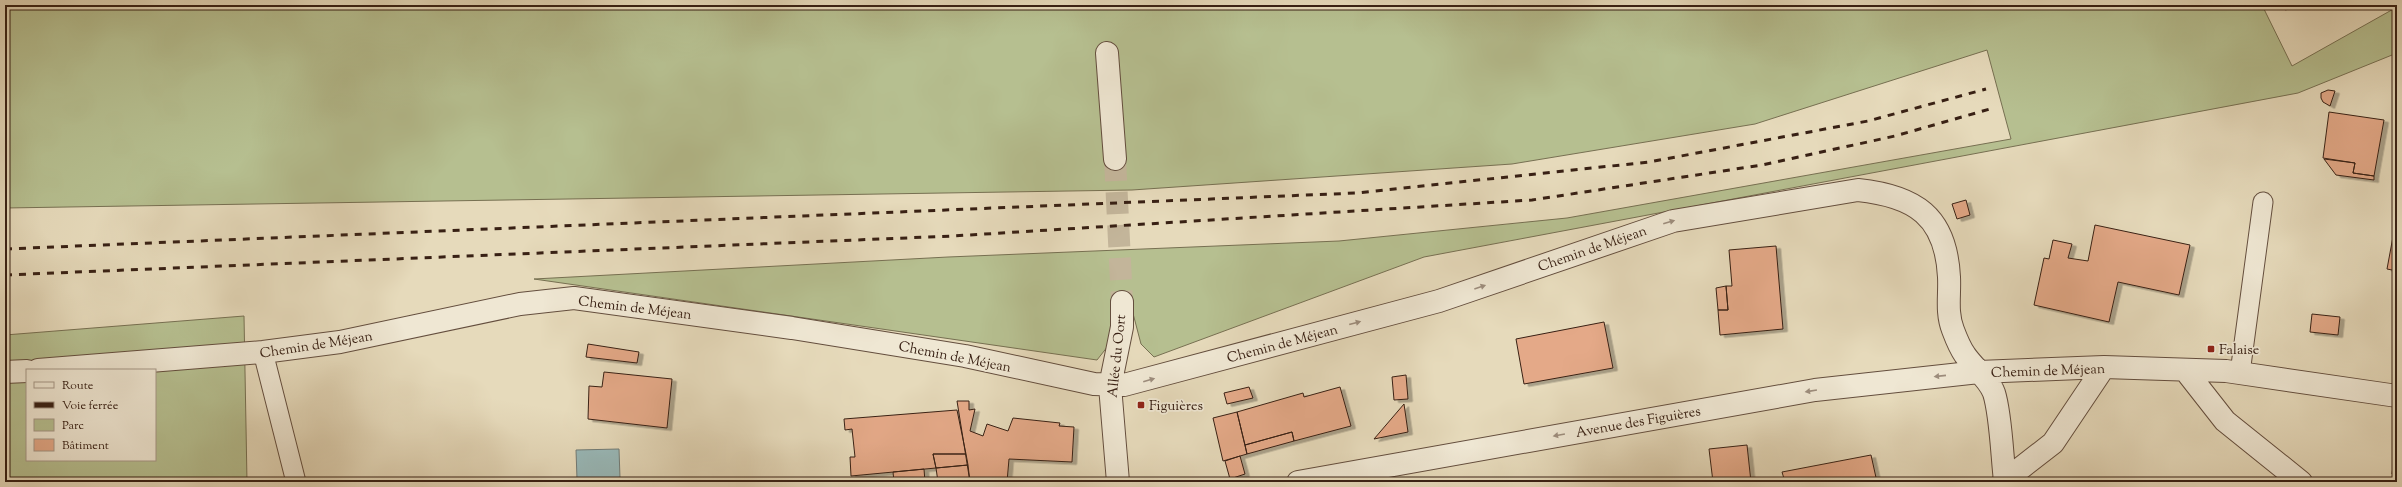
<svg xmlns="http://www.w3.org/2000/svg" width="2402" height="487" font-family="'Sorts Mill Goudy',serif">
<defs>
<filter id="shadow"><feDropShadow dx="4.5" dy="2.5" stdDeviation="0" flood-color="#0004"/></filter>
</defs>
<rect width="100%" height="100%" fill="#e6dabb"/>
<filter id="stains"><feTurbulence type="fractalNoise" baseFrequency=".005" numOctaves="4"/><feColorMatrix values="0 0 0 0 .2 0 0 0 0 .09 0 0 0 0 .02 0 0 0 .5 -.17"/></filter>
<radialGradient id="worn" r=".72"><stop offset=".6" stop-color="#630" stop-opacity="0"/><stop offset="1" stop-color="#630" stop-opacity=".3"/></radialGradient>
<path fill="#b6bf90" stroke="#777052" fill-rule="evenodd" d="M5 5H2262L2292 66 2397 7V53L2298 93 1424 257 1154 357 1141 344 1130 302 1113 329 1108 346 1097 360 534 279 948 257 1339 241 1567 218 2011 139 1987 50 1755 124 1512 164 1132 190 5 208Z
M244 316 247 482H5V335ZM27 370H155V460H27Z"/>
<path fill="#99b9b9" stroke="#727c77" d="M619 449 620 478 577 479 576 450Z"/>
<path fill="#e4a988" stroke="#382014" filter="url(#shadow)" d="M2328 90 2335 91 2330 106 2323 102 2321 98V93Z
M2329 112 2384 120 2374 176 2353 173 2355 163 2323 158Z
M2324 159 2355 163 2353 173 2374 176V180L2336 175Z
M1966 200 1970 215 1957 219 1952 204Z
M2397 212V226H2395Z
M2095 225 2190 245 2179 295 2118 282 2109 322 2034 305 2044 258 2049 259 2053 240 2072 244 2068 258 2088 261Z
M2395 226H2397V271L2387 269Z
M1776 246 1783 329 1720 335 1718 310H1728L1726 286H1732L1729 250Z
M1726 286 1728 310H1718L1716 288Z
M2397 299V324H2393Z
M2312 314 2340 317 2338 335 2310 332Z
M1604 322 1613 368 1524 384 1516 339Z
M588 344 639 352 637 363 586 357Z
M604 372 672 379 667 428 588 419 589 386 602 387Z
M1406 375 1408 399 1394 400 1392 377Z
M1249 387 1253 398 1227 404 1224 393Z
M1340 387 1351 426 1294 441 1292 432 1245 445 1237 412 1303 393 1304 397Z
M957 401H969V410L975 409 970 431 983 436 987 424 1008 431 1013 418 1060 423 1059 426 1074 427 1072 462 1009 459 1007 482H970Z
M1404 404 1408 432 1374 439Z
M957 410 966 454H933L936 468 851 476 850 457H855L852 429 845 430 844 419Z
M1237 412 1247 454 1223 461 1213 418Z
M1292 432 1294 441 1247 454 1245 445Z
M2396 439H2397V474H2392Z
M1747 445 1751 482H1713L1709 449Z
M933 454H966L968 465 936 468Z
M1871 455 1877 482H1785L1782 472Z
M1240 456 1245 474 1230 479 1225 461Z
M968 465 970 482H938L936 468Z
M924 469 925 482H894L893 472Z"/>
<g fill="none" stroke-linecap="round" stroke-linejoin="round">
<path stroke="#c3b59a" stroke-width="22" stroke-dasharray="22 11" stroke-linecap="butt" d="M1115 159 1122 302"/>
<g stroke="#644e3e" stroke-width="21">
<path id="lane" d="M263 352 296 482
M2240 373 2263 202"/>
</g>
<g stroke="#644e3e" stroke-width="24">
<path id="street" d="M1107 53 1115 159
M38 370 263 352 340 342 520 304 574 298 792 328 965 356 1094 384 1124 385 1439 301 1673 221 1858 190C1915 196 1946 216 1949 277 1950 295 1946 312 1953 330 1956 338 1960 348 1965 355 1973 367 1989 379 1994 393 2001 415 2002 456 2005 481
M2185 370 2225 421 2301 482
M5 372 27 371
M1118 482 1110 386 1122 327V302
M1298 482 1815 390 1979 372 2104 367 2226 371 2397 396
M2003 482 2053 443 2104 367"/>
</g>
<use href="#lane" stroke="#efe7d3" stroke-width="19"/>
<use href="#street" stroke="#efe7d3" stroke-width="22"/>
<path stroke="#382014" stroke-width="3" stroke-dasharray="7 7" stroke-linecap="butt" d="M2285 9 2295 5
M5 249 1356 193 1649 162 1868 121 1986 89
M5 275 953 236 1532 200 1762 165 1895 136 1990 109"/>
</g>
<defs><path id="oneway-solid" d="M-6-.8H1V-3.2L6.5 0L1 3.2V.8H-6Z"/></defs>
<g fill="#9d8d7d">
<use href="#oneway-solid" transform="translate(1669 222) rotate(-16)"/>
<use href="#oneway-solid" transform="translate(1480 287) rotate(-19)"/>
<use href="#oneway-solid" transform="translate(1355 323) rotate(-15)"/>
<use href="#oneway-solid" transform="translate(1940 376) rotate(174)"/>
<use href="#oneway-solid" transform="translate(1149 380) rotate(-16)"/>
<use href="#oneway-solid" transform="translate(1811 391) rotate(171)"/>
<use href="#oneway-solid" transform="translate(1559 435) rotate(170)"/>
</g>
<g fill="#8f2418" stroke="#efe7d3" stroke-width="1.5">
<rect x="2207" y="345" width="8" height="8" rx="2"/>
<rect x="1137" y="401" width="8" height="8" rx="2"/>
</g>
<g text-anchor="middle" stroke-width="3.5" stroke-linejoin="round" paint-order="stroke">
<g font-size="14" fill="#382014" stroke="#efe7d3">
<text transform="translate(1592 248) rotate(-19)" y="5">Chemin de Méjean</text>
<text transform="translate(635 307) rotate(7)" y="5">Chemin de Méjean</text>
<text transform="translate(1282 343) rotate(-15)" y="5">Chemin de Méjean</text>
<text transform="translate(316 344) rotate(-9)" y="5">Chemin de Méjean</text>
<text transform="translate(955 356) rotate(11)" y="5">Chemin de Méjean</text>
<text transform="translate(1116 356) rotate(-84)" y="5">Allée du Oort</text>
<text transform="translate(2048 370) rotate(-2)" y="5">Chemin de Méjean</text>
<text transform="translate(1638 421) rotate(-10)" y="5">Avenue des Figuières</text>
</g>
<g font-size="14" fill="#382014" stroke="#efe7d3" text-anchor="start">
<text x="2219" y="354">Falaise</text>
<text x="1149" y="410">Figuières</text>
</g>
</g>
<rect width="2402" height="487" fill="none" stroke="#e6dabb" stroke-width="20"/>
<rect x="6" y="6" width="2390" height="475" fill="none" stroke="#382014" stroke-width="2"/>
<rect x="10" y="10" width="2382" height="467" fill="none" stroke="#382014"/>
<rect x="26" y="369" width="130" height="92" fill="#efe7d3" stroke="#a69787"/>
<rect x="34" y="382" width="20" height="6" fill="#efe7d3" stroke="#a69787"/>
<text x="62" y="389" font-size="12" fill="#382014">Route</text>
<rect x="34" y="402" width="20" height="6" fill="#382014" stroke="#a69787"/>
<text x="62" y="409" font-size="12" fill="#382014">Voie ferrée</text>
<rect x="34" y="419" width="20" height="12" fill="#b6bf90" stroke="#a69787"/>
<text x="62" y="429" font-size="12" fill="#382014">Parc</text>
<rect x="34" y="439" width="20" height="12" fill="#e4a988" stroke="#a69787"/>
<text x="62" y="449" font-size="12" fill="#382014">Bâtiment</text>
<rect width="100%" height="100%" filter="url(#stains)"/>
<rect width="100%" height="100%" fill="url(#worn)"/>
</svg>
